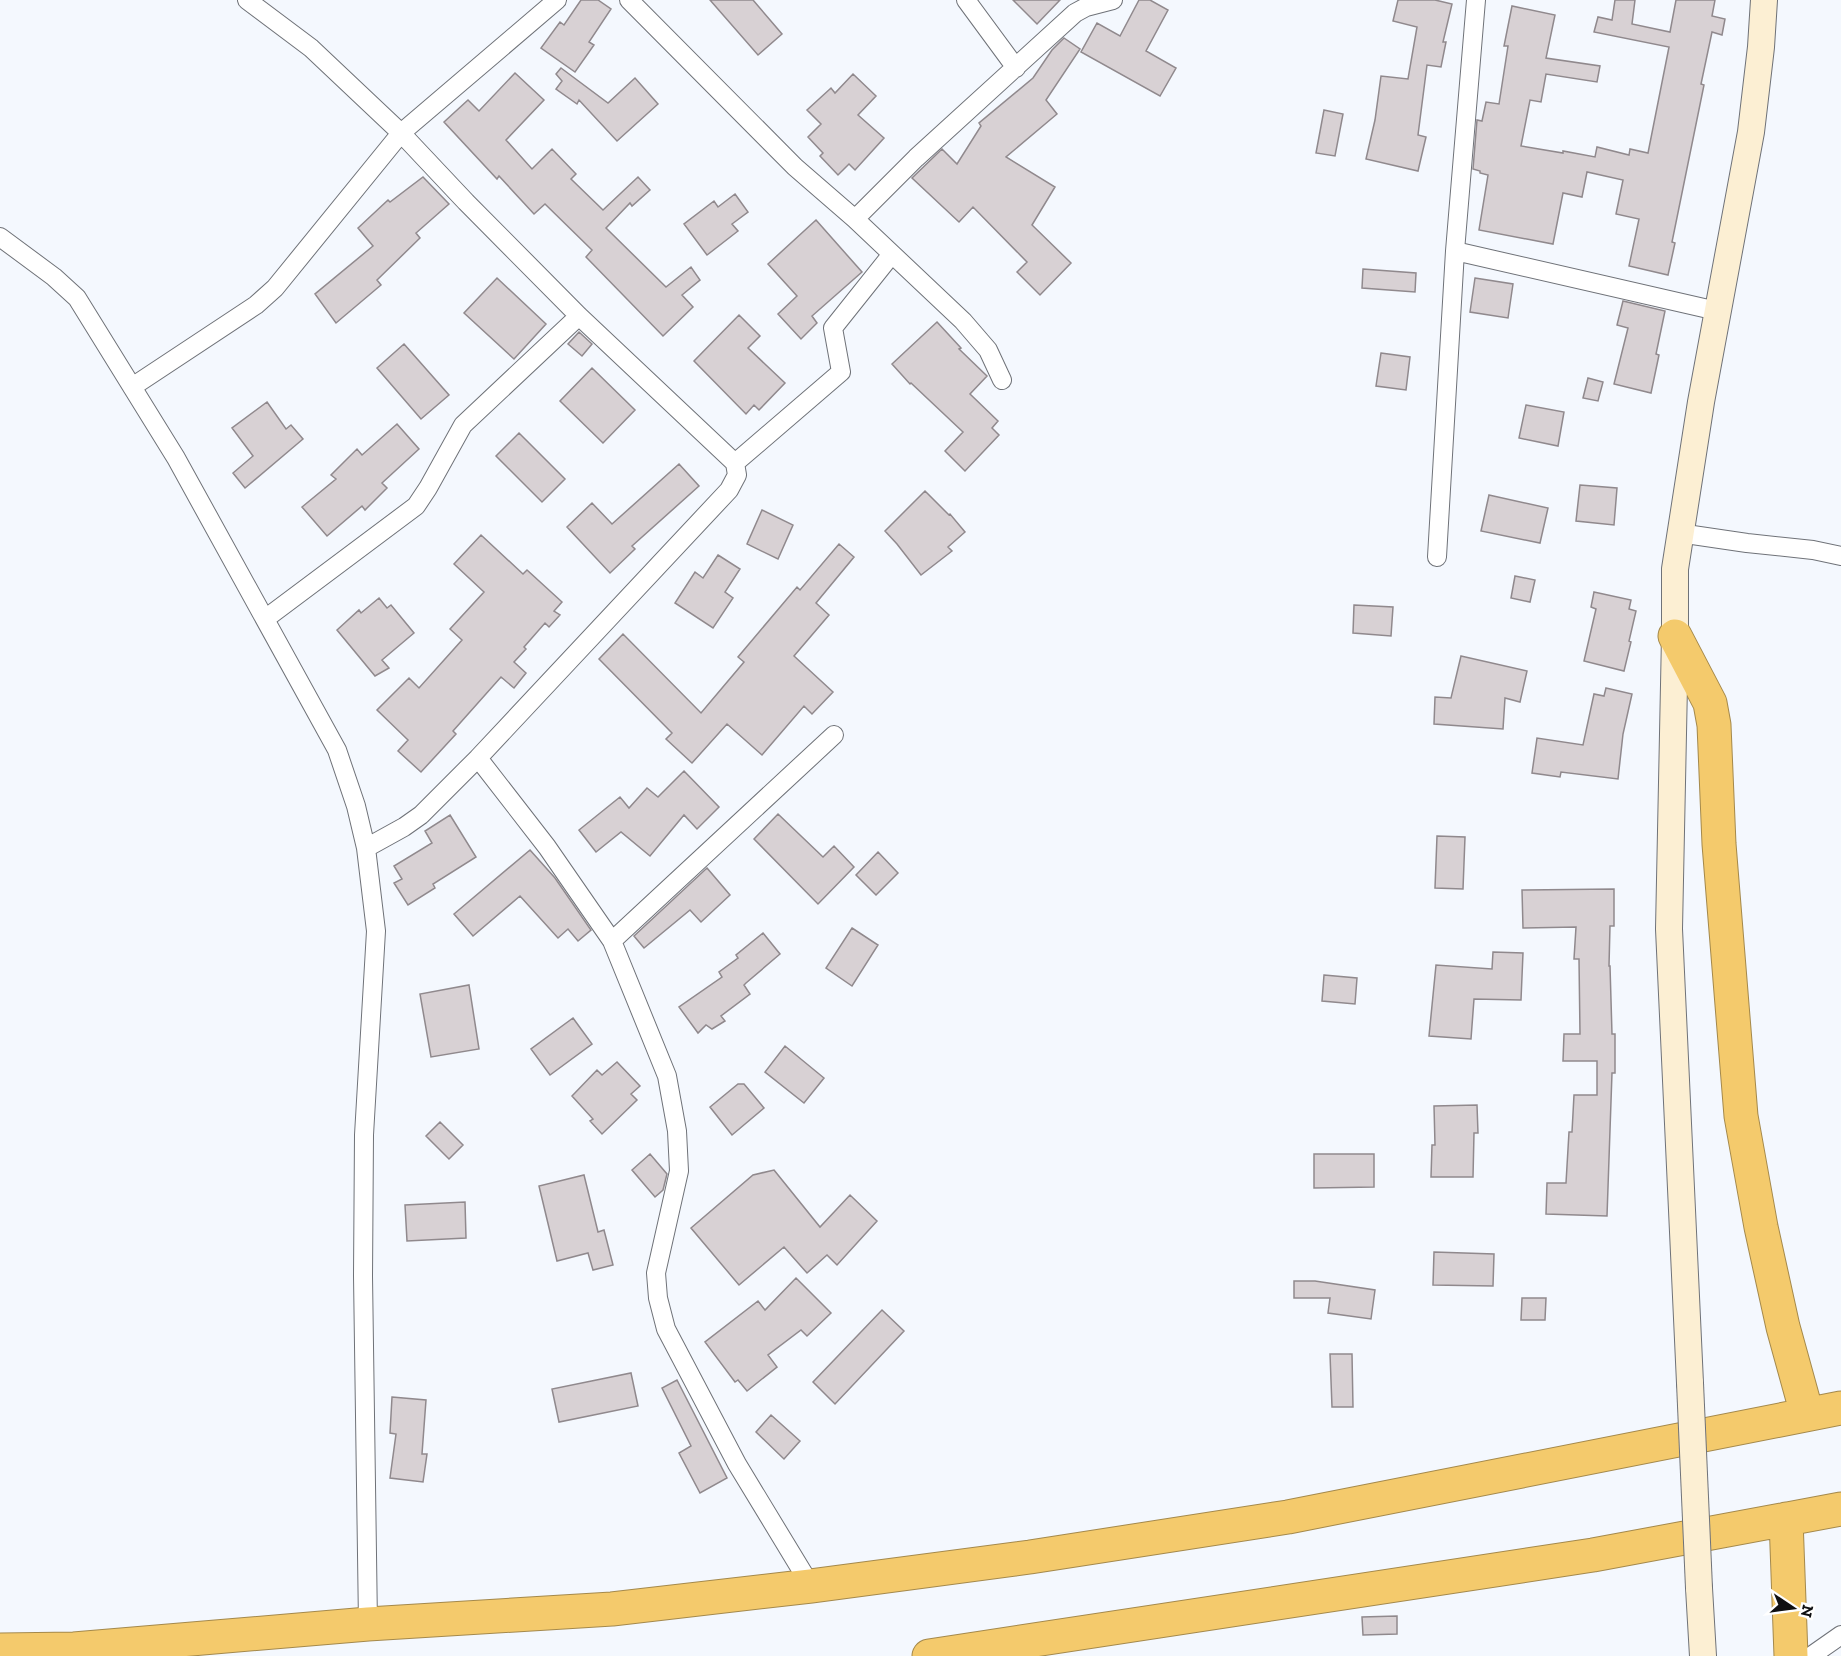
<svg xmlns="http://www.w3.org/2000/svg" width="1841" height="1656" font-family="'Zilla Slab',serif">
<rect width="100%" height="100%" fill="#f4f8fe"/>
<path fill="#d8d1d4" stroke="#90898d" stroke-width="1.5" d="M581 0H598L611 9 589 42 594 45 575 72 541 48 560 22 564 25Z
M710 0H753L782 34 758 55Z
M1013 0H1060L1037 24Z
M1139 0H1150L1168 10 1146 51 1176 68 1160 96 1081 52 1097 23 1120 36Z
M1398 0H1435L1452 4 1443 42H1446L1441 67 1427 65 1418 135 1426 137 1418 171 1366 159 1375 120 1381 76 1408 79 1417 27 1393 21Z
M1615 0H1635L1632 24 1670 32 1676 0H1715L1712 16 1725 19 1722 35 1712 32 1701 84 1704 85 1672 242 1675 243 1668 275 1629 266 1639 219 1616 214 1623 180 1587 172 1582 197 1563 193 1553 244 1479 230 1488 175 1480 173V171L1473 169 1477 120 1482 121 1486 102 1499 104 1508 46H1504L1512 6 1555 15 1546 58 1600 66 1597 82 1546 74 1541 102 1530 100 1521 146 1563 153V151L1595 157 1597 147 1629 155 1630 149 1648 153 1669 47 1594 32 1598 17 1612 20Z
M1064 38 1080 49 1046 100 1057 114 1006 157 1055 187 1032 225 1071 263 1040 295 1017 272 1027 262 973 207 959 222 912 178 942 149 957 164 981 126 979 123 1033 78 1052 50Z
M561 68 608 103 635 78 658 104 617 141 579 100 577 104 556 89 562 81 556 74Z
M515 73 544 100 506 140 532 169 552 149 576 174 571 179 603 210 638 177 650 190 632 206 630 203 606 228 666 287 691 267 700 280 682 295 693 307 663 336 586 257 592 250 545 204 534 214 499 176 497 179 444 122 468 100 479 111Z
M853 74 876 96 858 115 884 138 855 170 849 164 838 175 820 156 823 153 808 137 821 124 807 110 831 88 835 93Z
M1324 110 1343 114 1335 156 1316 153Z
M423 177 449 204 416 233 420 238 377 280 381 285 336 323 315 294 373 246 358 228 388 200 390 202Z
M735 194 748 212 732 224 738 231 707 255 684 224 714 201 718 207Z
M816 220 862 272 812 316 817 323 801 339 778 314 797 296 768 264Z
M1363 269 1416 273 1415 292 1362 288Z
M497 278 546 324 514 359 464 313Z
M1475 278 1513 284 1508 318 1470 312Z
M1623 301 1665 311 1656 354 1659 355 1651 393 1614 384 1628 328 1617 325Z
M739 315 760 336 748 348 785 383 759 410 754 405 746 414 694 361Z
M937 322 961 348 959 349 987 376 970 394 998 421 992 428 999 435 965 471 945 451 963 432 911 383 910 384 892 364Z
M579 332 592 344 582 356 568 344Z
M404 344 449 395 421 419 377 368Z
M1381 353 1410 357 1406 390 1376 386Z
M592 368 635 410 603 443 560 401Z
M1588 378 1603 382 1598 401 1583 398Z
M267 402 286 429 291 425 303 439 245 488 233 473 253 456 232 428Z
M1526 405 1564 412 1558 446 1519 438Z
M397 424 419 449 382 483 387 488 365 510 362 506 327 536 302 507 336 479 331 475 357 449 362 455Z
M519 433 565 479 542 502 496 456Z
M679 464 699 486 632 546 635 549 610 573 567 527 592 503 612 524Z
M1580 485 1617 488 1614 525 1576 521Z
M925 491 949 515 950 514 965 532 948 547 952 551 921 575 897 544 885 531Z
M1489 495 1548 508 1540 543 1481 531Z
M762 510 793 525 778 559 747 544Z
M481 535 523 574 527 570 562 602 554 611 560 615 549 627 545 623 524 647 526 649 514 662 526 673 514 688 501 677 453 731 456 734 421 772 398 751 408 740 377 710 409 678 419 688 462 640 450 629 484 592 454 564Z
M839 544 854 557 816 603 829 615 794 656 833 692 812 714 804 706 762 755 727 724 692 763 666 739 672 733 599 659 623 634 701 713 744 662 738 657 797 587 800 590Z
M718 555 740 569 725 592 733 598 713 628 675 603 695 572 703 578Z
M1515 576 1535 580 1530 602 1511 598Z
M1594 592 1631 600 1629 609 1636 611 1629 641 1631 642 1624 671 1584 661 1596 609 1591 607Z
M379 598 387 608 391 605 414 633 382 660 389 668 375 676 337 630 359 610 361 613Z
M1354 605 1393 607 1391 636 1353 633Z
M1461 656 1527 671 1520 702 1505 698 1503 729 1434 724 1435 697 1451 698Z
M1606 688 1632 694 1623 734 1618 779 1561 772 1560 777 1532 773 1537 738 1583 745 1594 694 1604 696Z
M684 771 719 807 697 829 684 815 650 856 621 832 596 852 579 830 620 797 629 808 647 788 658 797Z
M778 814 823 857 834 846 854 867 818 904 754 839Z
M450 815 476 857 433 884 435 888 408 905 394 883 402 879 394 866 432 843 425 831Z
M1437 836 1465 837 1463 889 1435 888Z
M530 850 555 878 591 930 578 941 568 929 558 938 520 896 473 936 454 914Z
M878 852 898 873 876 895 856 875Z
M707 868 730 895 701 922 690 910 644 948 634 936Z
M1614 889V926H1610L1609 966H1610L1612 1034H1615V1073H1612L1607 1216 1546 1214 1547 1183H1566L1569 1132H1572L1574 1095H1597V1061H1563L1564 1034H1580L1579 959H1574L1576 927 1523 928 1522 890Z
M852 928 878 945 852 986 826 968Z
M763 933 780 954 746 983 744 985 750 994 721 1016 725 1021 712 1029 706 1025 698 1033 679 1007 722 977 719 972 738 958 736 955Z
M1493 952 1523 953 1521 1000 1474 999 1471 1039 1429 1036 1436 965 1492 969Z
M1324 975 1357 978 1355 1004 1322 1001Z
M469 985 479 1049 431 1057 420 994Z
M573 1018 592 1044 550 1075 531 1049Z
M785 1046 824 1078 804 1103 765 1072Z
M617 1062 640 1086 631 1094 637 1100 602 1134 590 1121 593 1119 572 1096 597 1070 602 1075Z
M738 1084H744L764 1108 732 1135 710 1107Z
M1477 1105 1478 1133H1474L1473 1177H1431L1432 1145H1435L1434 1106Z
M440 1122 463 1145 449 1159 426 1136Z
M650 1154 667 1174 663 1190 655 1197 632 1170Z
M1314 1154H1374V1187L1314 1188Z
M774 1170 820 1227 850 1195 877 1221 837 1265 827 1255 807 1273 784 1247 739 1285 691 1228 753 1175Z
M584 1175 598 1232 604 1230 613 1265 593 1270 588 1253 557 1261 539 1186Z
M465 1202 466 1238 407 1241 405 1205Z
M1434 1252 1494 1254 1493 1286 1433 1285Z
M796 1278 831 1313 807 1336 801 1330 768 1355 777 1367 747 1391 738 1380 735 1382 705 1342 758 1301 765 1310Z
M1294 1281H1315L1375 1290 1371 1319 1328 1313 1330 1298H1294Z
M1522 1298H1546L1545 1320H1521Z
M882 1310 904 1331 835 1404 813 1382Z
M1330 1354H1352L1353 1407H1332Z
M631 1373 638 1406 559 1422 552 1389Z
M677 1380 727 1478 700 1493 679 1453 691 1446 662 1388Z
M392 1397 426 1400 422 1454H427L423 1482 390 1478 396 1434 390 1433Z
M771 1415 800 1441 784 1459 756 1432Z
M1397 1616V1634L1363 1635 1362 1617Z"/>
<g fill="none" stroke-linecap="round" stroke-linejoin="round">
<g stroke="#6f7278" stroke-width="20">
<path id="minor" d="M247 0 311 48 401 133 466 202 579 316 735 463 737 475 729 490 478 758 421 815 404 827 366 848
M629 0 795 167 855 219 963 321 988 350 1002 380
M966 0 1016 68
M855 219 916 158 1075 13 1086 7 1113 0
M0 237 54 277 77 298 176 458 337 750 356 806 366 848 376 931 364 1135 363 1276 368 1624
M1455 251 1717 311
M132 387 256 305 275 288 401 133 557 0
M735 463 841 372 833 328 892 254
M1679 533 1747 543 1813 550 1841 556
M1437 557 1455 251 1476 0
M265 619 416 506 428 488 463 425 579 316
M478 758 547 847 612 941 667 1076 677 1131 679 1171 656 1273 658 1298 666 1329 737 1464 811 1586
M612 941 834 735
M1811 1656 1841 1635"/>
</g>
<g stroke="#6f7278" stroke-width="28">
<path id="secondary" d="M1690 1383 1669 929 1675 636V569L1701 402 1751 132 1761 47 1764 0
M1699 1588 1703 1656"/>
</g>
<g stroke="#a4894c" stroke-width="35">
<path id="motorway" d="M1675 636 1710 703 1714 725 1719 844 1741 1116 1761 1227 1783 1327 1807 1414
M1786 1519 1791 1656
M0 1650 74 1649 368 1624 612 1609 811 1586 1030 1557 1288 1517 1841 1408
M929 1656 1593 1555 1841 1509"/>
</g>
<use href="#minor" stroke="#fff" stroke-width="18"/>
<use href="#secondary" stroke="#fcefd3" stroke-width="26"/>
<use href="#motorway" stroke="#f4ca6c" stroke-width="33"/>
<g stroke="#6f7278" stroke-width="28" stroke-linecap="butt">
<path id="secondary-bridge" d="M1690 1383 1699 1588"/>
</g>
<use href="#secondary-bridge" stroke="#fcefd3" stroke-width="26"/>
</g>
<g transform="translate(1793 1608) rotate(103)" stroke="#ffffff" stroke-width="4.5" paint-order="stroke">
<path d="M0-4.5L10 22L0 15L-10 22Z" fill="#0f1012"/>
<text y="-9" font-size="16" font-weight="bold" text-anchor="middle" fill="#0f1012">N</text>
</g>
</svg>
